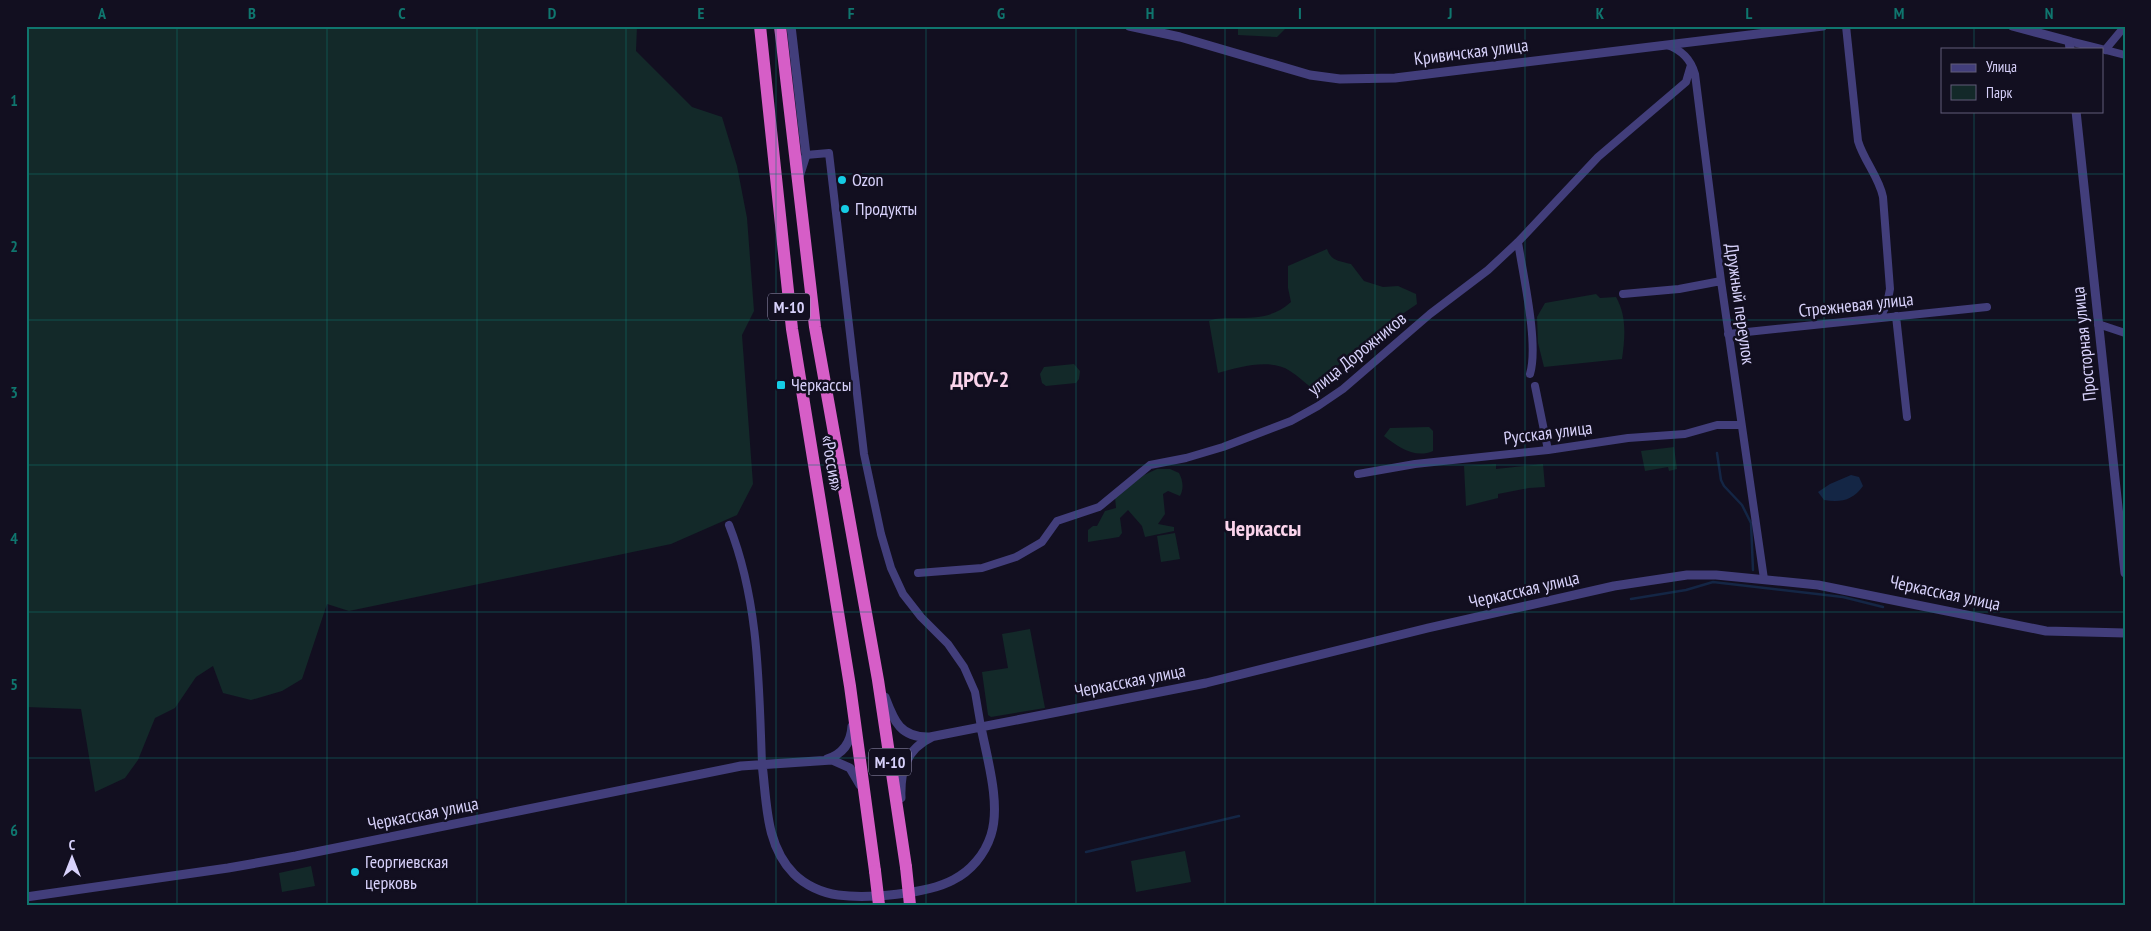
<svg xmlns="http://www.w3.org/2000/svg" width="2151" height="931" font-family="'PT Sans Narrow',sans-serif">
<rect width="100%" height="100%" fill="#120f20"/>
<path fill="#132929" d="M26 26H637L636 51 692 107 722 117 737 166 747 218 754 311 742 335 753 484 737 515 671 544 349 611 327 604 302 679 282 691 251 700 223 693 213 666 196 677 175 708 155 718 138 760 125 778 95 792 81 709 26 707Z
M1238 26H1288L1277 37 1238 35Z
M1327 249C1331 261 1339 261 1351 264L1364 281 1383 287 1398 286 1416 294 1417 304 1379 330 1312 388C1305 383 1298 376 1290 371 1270 358 1240 367 1218 373L1209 321C1216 318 1224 318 1232 318 1256 318 1273 318 1291 302L1288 288V266Z
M1596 294 1600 298 1616 297C1627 316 1625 338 1622 359L1544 367 1538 343 1537 317 1545 303Z
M1074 364 1080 371 1079 379 1076 383 1046 386 1042 383 1040 374 1044 367Z
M1429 427 1433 431V451C1415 459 1398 447 1384 436L1390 428Z
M1674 447 1677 469 1669 471 1668 467 1645 471 1641 451Z
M1496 464V469L1543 464 1545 487 1529 488 1498 494V498L1466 506 1464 466Z
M1157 469H1170L1179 473C1183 481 1184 488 1180 496L1168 491 1163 494 1165 514 1158 524 1174 527V531L1145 537 1142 526 1128 510 1120 518 1122 533 1119 537 1088 542V530L1093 526H1097L1105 511 1116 508 1115 497 1144 475Z
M1175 533 1180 559 1161 562 1157 536Z
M1030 629 1045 708 991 717 988 715 982 672 1008 668 1002 634Z
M1185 851 1191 882 1136 892 1131 861Z
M311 866 315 886 282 892 279 873Z"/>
<path fill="#142645" d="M1851 475 1859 477 1863 486C1853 500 1841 503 1824 500L1818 492 1830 484Z"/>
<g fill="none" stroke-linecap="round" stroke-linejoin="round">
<path stroke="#142645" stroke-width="2.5" d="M1717 453 1721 480 1724 486 1742 505 1751 523 1753 570
M1631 599 1686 590 1713 582 1843 597 1883 607
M1086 852 1239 816"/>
<path stroke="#423e7b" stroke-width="8" d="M1846 26 1858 141C1864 161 1879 177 1883 197L1890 289 1887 304 1880 317
M2069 41 2101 49
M1667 45C1682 50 1691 60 1695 74L1721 281 1764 579
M2102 49 2125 55
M2105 50 2125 26
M806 155 829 153 864 454 881 534 891 568 903 594 921 617 948 644 964 667 975 692 981 727
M1518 242C1523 275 1539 344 1530 374
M1623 294 1679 289 1721 281
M1896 316 1907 417
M2098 324 2125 333
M1728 334 1987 307
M1535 386 1548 450
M1358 474 1415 464 1548 450 1628 438 1685 434 1717 425H1741
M729 525C759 601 759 683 762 764
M918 573 982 568 1016 557 1042 542 1057 521 1099 507 1150 465 1186 458 1223 447 1291 421 1318 406 1343 389 1430 314 1488 270 1518 242 1598 157 1686 82 1691 65"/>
<path stroke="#423e7b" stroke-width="9" d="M791 26 806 155 799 177
M1129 26 1180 37 1310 75 1340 79 1395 78 1823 26
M2012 26 2069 41 2070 49
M2076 111 2125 573
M885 697C894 721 900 738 930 737L1206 683 1428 628 1614 586 1687 575H1716L1818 585 2046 631 2125 633
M827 759C843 754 851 742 852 726
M762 764C767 802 765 845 794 874 805 885 822 893 838 895 867 899 927 894 953 880 971 871 985 854 991 835 1001 804 987 758 981 727
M901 798C900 771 906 749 932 737
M26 897 228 868 296 856 741 766 832 760 850 768 860 785"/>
<path stroke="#d65ec7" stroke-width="12" d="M760 26 792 329 850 686 875 871
M780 26 815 327 878 680 906 867"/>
<path stroke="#d65ec7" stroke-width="12" d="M906 867 910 905
M875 871 879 905"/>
</g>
<path fill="none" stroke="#0f766e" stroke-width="1" stroke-opacity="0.55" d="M177 26V905M327 26V905M477 26V905M626 26V905M776 26V905M926 26V905M1076 26V905M1225 26V905M1375 26V905M1525 26V905M1674 26V905M1824 26V905M1974 26V49M1974 111V905M26 174H2125M26 320H2125M26 465H2125M26 612H2125M26 758H2125"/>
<g fill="#15cce4" stroke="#120f20" stroke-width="2">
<circle cx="842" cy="180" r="5"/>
<circle cx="845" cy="209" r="5"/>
<rect x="776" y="380" width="10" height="10" rx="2.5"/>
<circle cx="355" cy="872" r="5"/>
</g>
<g text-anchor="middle" stroke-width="5" stroke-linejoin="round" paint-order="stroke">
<g fill="#120f20" stroke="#9d98b9" stroke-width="1">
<rect x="768" y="293.5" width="42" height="27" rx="4"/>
<rect x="869" y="748.5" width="42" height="27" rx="4"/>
</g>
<g font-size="16" font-weight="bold" fill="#d8d2fb">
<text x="789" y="313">М-10</text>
<text x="890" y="768">М-10</text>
</g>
<g font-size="18" fill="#d8d2fb" stroke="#120f20">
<text transform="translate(1471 52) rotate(-7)" y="6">Кривичская улица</text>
<text transform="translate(1740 304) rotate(82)" y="6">Дружный переулок</text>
<text transform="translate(1856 305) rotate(-6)" y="6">Стрежневая улица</text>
<text transform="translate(2084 344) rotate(-96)" y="6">Просторная улица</text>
<text transform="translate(1357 354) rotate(-39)" y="6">улица Дорожников</text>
<text transform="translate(1548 433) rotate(-7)" y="6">Русская улица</text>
<text transform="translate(832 463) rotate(80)" y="6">«Россия»</text>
<text transform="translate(1524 590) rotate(-13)" y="6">Черкасская улица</text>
<text transform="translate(1945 593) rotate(12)" y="6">Черкасская улица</text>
<text transform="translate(1130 681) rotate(-11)" y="6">Черкасская улица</text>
<text transform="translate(423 814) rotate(-11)" y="6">Черкасская улица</text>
</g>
<g font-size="18" fill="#d8d2fb" stroke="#120f20" text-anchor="start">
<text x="852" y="186">Ozon</text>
<text x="855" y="215">Продукты</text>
<text x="791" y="391">Черкассы</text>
<text x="365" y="868">Георгиевская<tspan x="365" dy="21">церковь</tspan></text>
</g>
<g font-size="22" font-weight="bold" fill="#fbd4ec" stroke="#120f20">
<text x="980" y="387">ДРСУ-2</text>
<text x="1263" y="536">Черкассы</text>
</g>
</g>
<rect width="2151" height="931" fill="none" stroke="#120f20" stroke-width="55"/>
<rect x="1941" y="48" width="162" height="65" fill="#120f20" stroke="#615d78"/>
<rect x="1951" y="64" width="25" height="8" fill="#423e7b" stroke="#615d78"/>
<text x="1986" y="72" font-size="15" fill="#d8d2fb">Улица</text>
<rect x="1951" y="85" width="25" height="15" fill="#132929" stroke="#615d78"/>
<text x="1986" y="98" font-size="15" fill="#d8d2fb">Парк</text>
<g transform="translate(72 858)" stroke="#120f20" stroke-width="4" paint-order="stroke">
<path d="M0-4L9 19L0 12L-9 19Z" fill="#d8d2fb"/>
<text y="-8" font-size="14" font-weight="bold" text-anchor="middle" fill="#d8d2fb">С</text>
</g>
<rect x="28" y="28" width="2096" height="876" fill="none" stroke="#0f766e" stroke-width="2"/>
<g font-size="16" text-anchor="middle" font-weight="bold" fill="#0f766e">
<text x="102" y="19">A</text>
<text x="252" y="19">B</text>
<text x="402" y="19">C</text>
<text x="552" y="19">D</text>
<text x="701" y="19">E</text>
<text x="851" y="19">F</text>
<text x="1001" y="19">G</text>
<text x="1150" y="19">H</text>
<text x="1300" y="19">I</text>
<text x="1450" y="19">J</text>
<text x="1600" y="19">K</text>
<text x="1749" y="19">L</text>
<text x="1899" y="19">M</text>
<text x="2049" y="19">N</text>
<text x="14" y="106">1</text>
<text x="14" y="252">2</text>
<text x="14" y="398">3</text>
<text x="14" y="544">4</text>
<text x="14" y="690">5</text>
<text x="14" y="836">6</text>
</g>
</svg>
